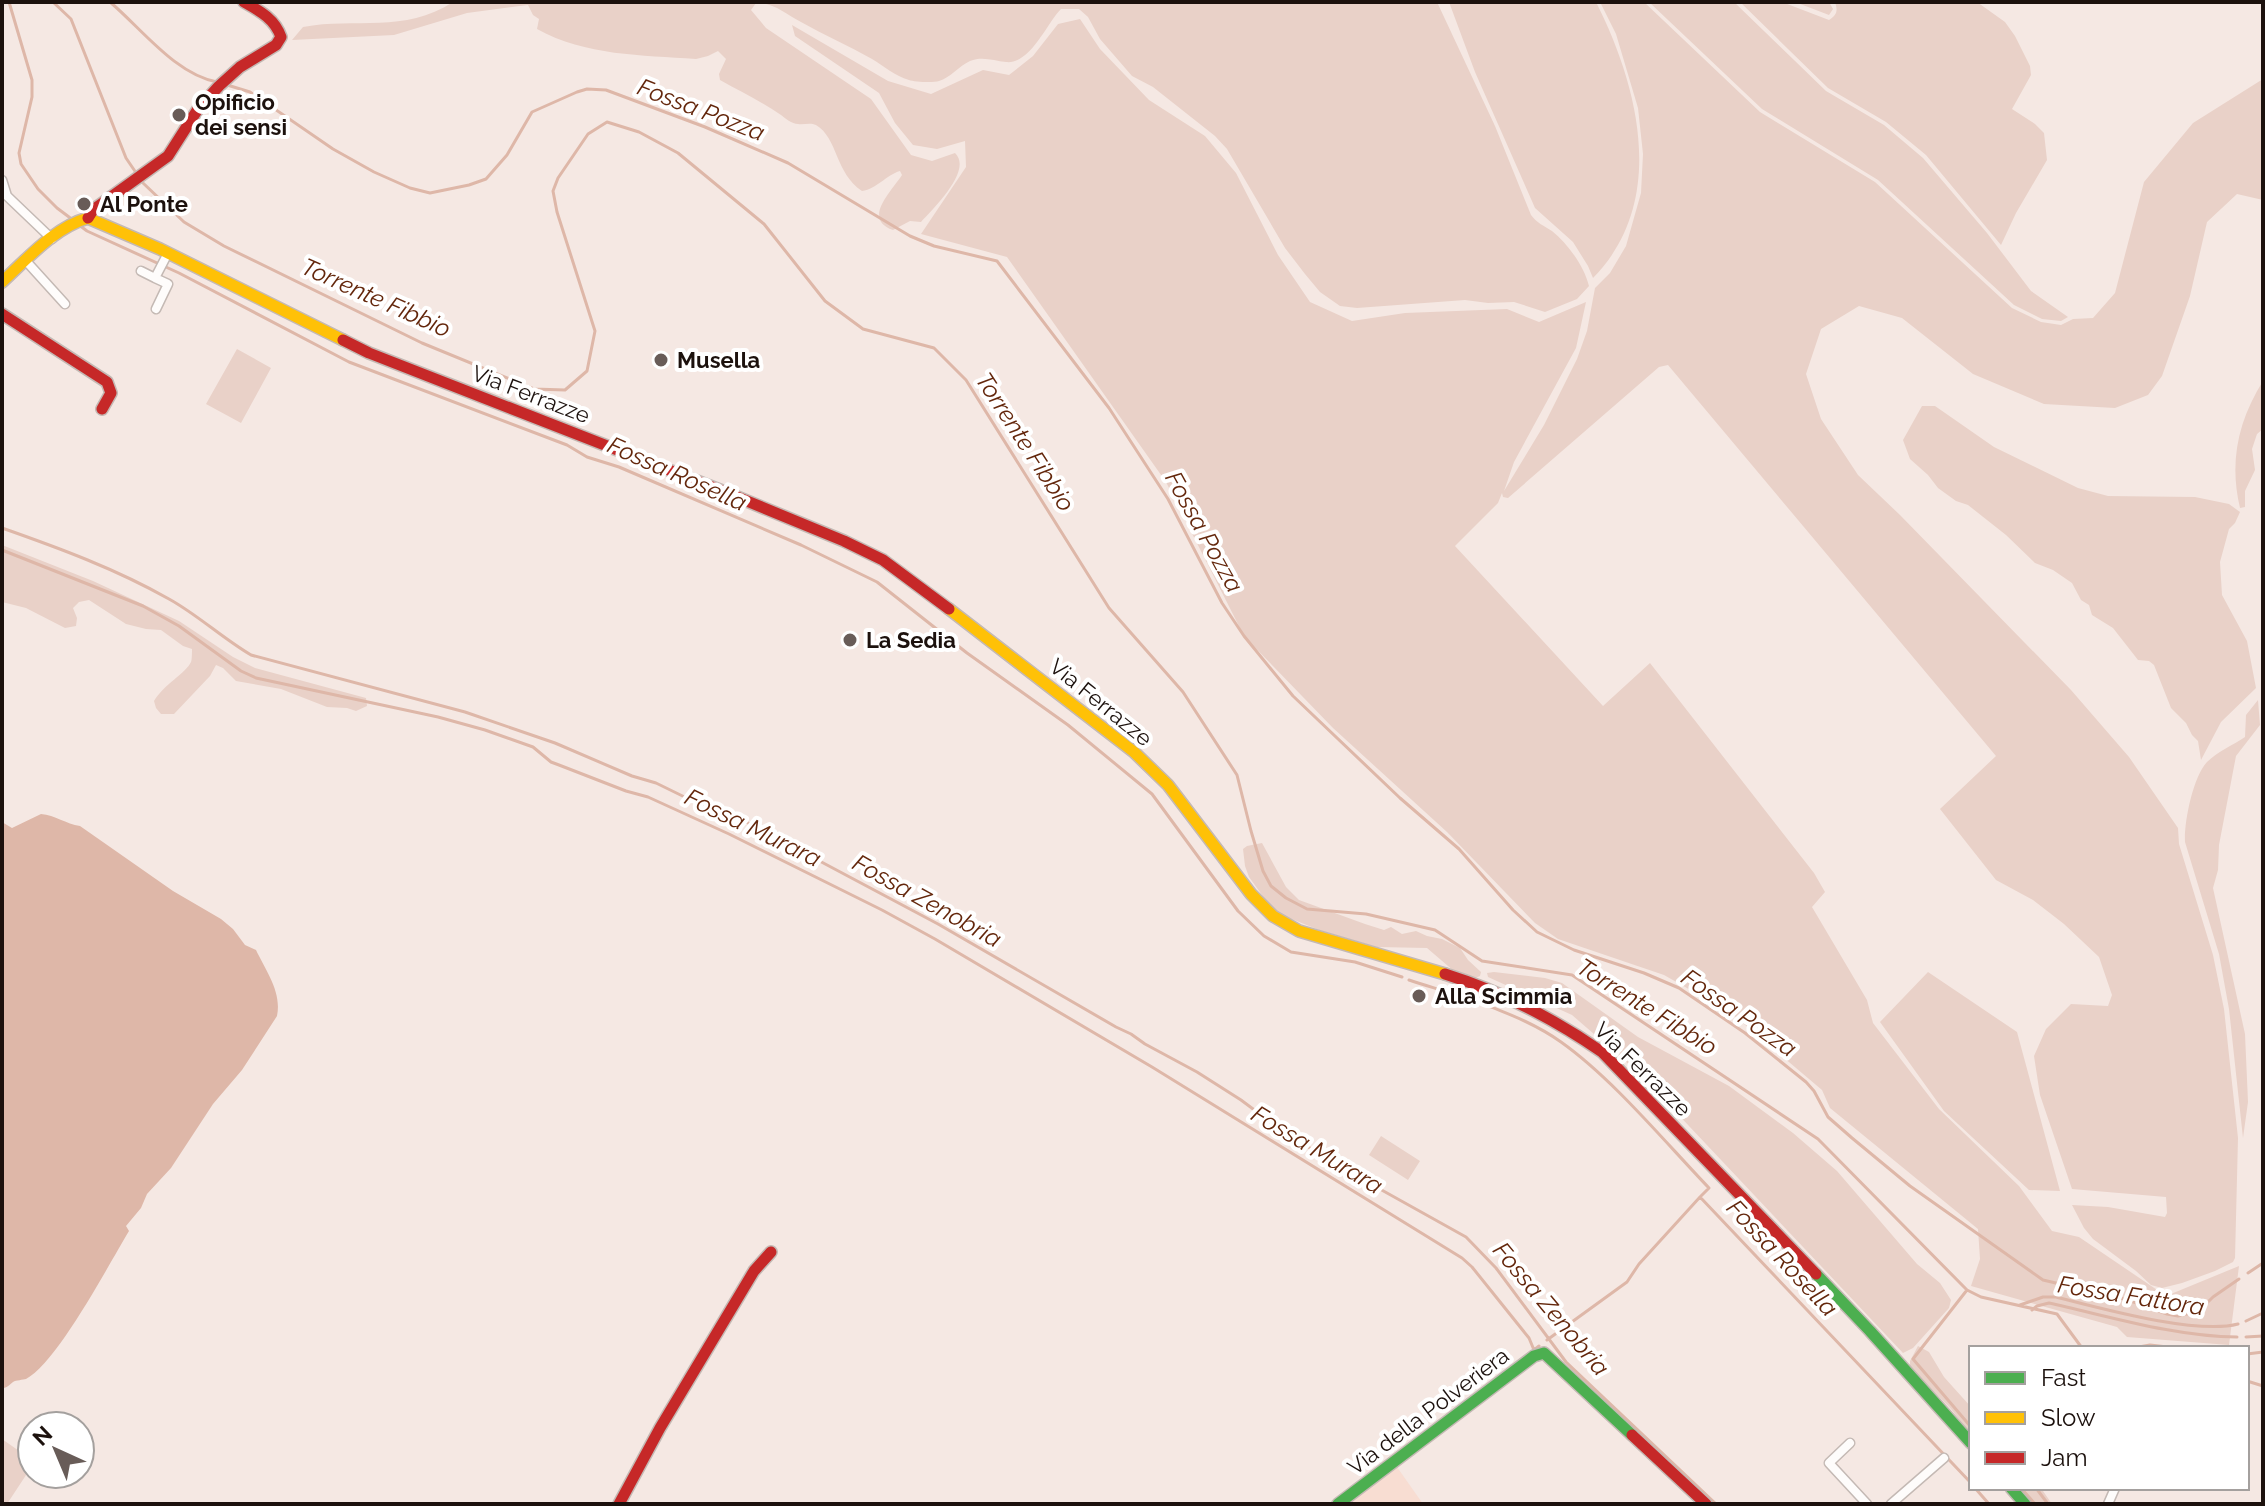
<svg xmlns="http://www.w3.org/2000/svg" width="2265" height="1506" font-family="Raleway,sans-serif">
<rect width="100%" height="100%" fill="#f5e8e3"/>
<path fill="#f8ddd2" d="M1397 1467 1423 1504H1347Z"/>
<path fill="#e9d1c8" d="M453 2H1437L1495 126 1531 215C1537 223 1544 226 1552 231 1568 244 1584 266 1589 286L1577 299 1545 312 1514 302 1488 303 1465 300 1357 308 1340 306 1320 292 1305 274 1285 248 1227 149 1215 136 1153 87 1132 76 1100 39 1088 17 1079 9H1061C1047 23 1030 65 1006 62 994 61 983 56 970 61 959 66 950 78 939 81 934 83 914 82 909 80 895 76 884 66 872 59 849 46 824 35 801 22 786 14 773 2 756 3L751 10 766 28 871 99 911 155 932 161 955 153C973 170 934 208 921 222L910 221 893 230C862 219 891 192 902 175L900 171C886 175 877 189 862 191 835 173 838 138 816 125 810 122 804 125 798 124 792 124 785 118 781 115 761 101 741 92 720 80L719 74 726 59 718 51 708 56 696 59C641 55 586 56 537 29L539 19 533 15 528 5 467 13 394 35 292 40 303 27C356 17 404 34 453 2Z
M1449 2H1596C1639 87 1668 202 1593 278L1588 266 1573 242 1535 208 1475 72Z
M1600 2H1644L1760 112 1875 182 2012 308 2041 322 2061 325 2073 319 2093 318 2115 293 2144 182 2193 123 2263 79V200L2237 194 2207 222 2190 296 2162 376 2148 395 2115 408 2044 404 1973 374 1902 318 1859 306 1821 329 1806 374 1821 419 1858 475 1900 515 2071 690 2129 757 2178 828 2179 844 2213 955 2224 1009 2238 1138 2235 1258 2233 1262 2215 1271 2182 1283 2162 1288 2151 1285 2136 1271 2093 1239 2084 1228 2072 1205 2108 1207 2165 1217 2167 1213 2166 1197 2072 1189 2040 1095 2034 1056 2046 1029 2071 1004 2108 1006 2112 995 2099 957 2064 924 2033 900 1996 880 1940 809 1996 756 1668 365 1659 367 1508 498 1503 497 1502 493 1498 503 1455 546 1603 706 1650 663 1814 873 1825 892 1812 907 1867 1000 1873 1023 1939 1109 2019 1186 2052 1231 2079 1237 2166 1296 2239 1266 2229 1345 2127 1337 2117 1327 1971 1286 1980 1259 1978 1229 1830 1108 1822 1090 1731 1013 1664 975 1558 939 1535 923 1447 832 1333 728 1244 636 1166 482 1007 257 921 234 966 167 965 141 937 149 913 145 895 123 879 93 795 36 792 25 888 81 931 94 983 70 1009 75 1033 56 1058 24 1080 19 1100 49 1149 100 1205 136 1236 173 1278 255 1310 302 1352 321 1405 313 1507 309 1539 322 1586 302 1576 348 1514 462 1504 491 1544 425 1577 359 1587 331 1595 288 1610 273 1626 246 1641 193 1643 154 1638 108 1616 34Z
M1649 2H1734L1826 91 1884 125 1923 158 1987 233 2031 291 2068 317 2061 321 2042 319 2014 305 1878 180 1762 109Z
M1740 2H1782L1829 20C1837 15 1838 11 1835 2H1977L2005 22 2015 36 2030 66 2031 75 2012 109 2035 124 2044 133 2047 160 2016 213 2001 245 1926 155 1886 122 1828 88Z
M1795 2H1829L1833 9 1829 15Z
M237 349 271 368 241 423 206 404Z
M2263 381V429L2257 434 2252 449 2255 470 2245 491V507L2240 508C2229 462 2238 421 2263 381Z
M1922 406H1935L1994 447 2078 488 2108 496 2195 497 2229 504 2240 512 2235 523 2229 529 2220 562 2222 595 2247 641 2256 688 2221 722 2201 760 2198 741 2192 735 2186 723 2171 708 2154 665 2149 661 2138 660 2113 628 2092 615 2089 605 2081 600 2072 583 2053 570 2035 563 2006 535 1968 505 1956 501 1938 488 1928 475 1910 459 1903 440Z
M2 545 93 581 179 621 233 657 255 668 366 698 367 706 356 711 347 708 327 707 281 689 236 681 223 668 216 665 210 676 174 714H161L156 708 154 701C163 685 186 673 191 662 192 660 192 651 192 649L183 646 161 630 146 629 126 624 89 600 79 602 73 608 77 618 76 626 65 628 26 608 2 602Z
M2258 700 2260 725 2236 756 2219 845 2218 870 2213 888 2245 1034 2248 1102 2243 1138 2229 1009 2219 954 2185 842C2184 822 2193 777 2207 762 2217 752 2233 745 2245 737L2246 715Z
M1262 843 1286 887 1299 900 1365 924 1384 930 1391 927 1402 934 1416 931 1427 936 1442 939 1460 948 1468 960 1481 972 1480 976 1471 980 1455 972 1427 948 1377 947 1319 930 1279 914 1267 902 1249 877 1245 866 1243 849 1247 846Z
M1494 972 1545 978 1562 983 1638 1037 1729 1086 1793 1133 1837 1171 1917 1264 1940 1283 1951 1300 1949 1308 1913 1348 1903 1353 1639 1073 1572 1015 1488 977 1487 973Z
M1928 972 2017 1032 2060 1191 2029 1190 1944 1111 1880 1022Z
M1381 1136 1420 1161 1408 1180 1369 1155Z
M1918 1346 1929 1352 1944 1377 1971 1407V1435L1951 1409 1910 1367V1361Z
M2 1439 32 1460V1466L7 1504H2Z
M2017 1488H2044L2043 1491 2052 1504H2030Z"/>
<path fill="#deb7a8" d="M41 814C55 815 66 824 80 826L173 891 221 919 233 929 245 945 256 950C266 971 282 992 277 1016L242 1070 213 1104 171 1168 147 1194 141 1208 126 1226 129 1231C109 1264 57 1363 26 1379 23 1380 16 1380 13 1382 10 1384 8 1387 4 1388L2 1387V822L12 828Z"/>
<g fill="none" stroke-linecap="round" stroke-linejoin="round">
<path stroke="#deb7a8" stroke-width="3" d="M9 2 32 80V97L19 153 21 164 38 189 57 208 73 220
M53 2 71 19 126 158 143 183 184 222 224 246 422 343 534 389 565 390 587 371 595 331 557 212 553 191 558 178 588 134 607 122 639 132 678 153 764 224 825 301 863 329 934 348 966 380 1109 608 1183 692 1237 775 1251 831 1263 871 1271 886 1286 898 1307 909 1366 914 1435 930 1482 961 1572 975 1818 1139 1967 1290 1981 1297 2057 1314 2082 1348
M110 2C142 29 175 74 217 82
M224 84 250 92 333 149 374 172 410 188 430 193 469 185 486 179 507 155 532 112 577 92 587 89 606 90 705 127 788 163 910 236 934 246 997 261 1109 408 1168 499 1222 603 1244 636 1293 696 1400 798 1459 849 1513 910 1537 932 1574 950 1644 973 1679 988 1745 1033 1806 1082 1814 1091 1828 1117 1852 1138 1910 1186 2043 1280 2128 1300 2167 1314 2178 1316 2191 1313 2203 1307 2213 1297 2239 1279
M79 225 87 231 179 273 349 362 567 445 587 457 619 467 801 545 877 582 967 653 1068 725 1152 794 1238 911 1264 936 1291 952 1355 962 1402 977
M2 528C59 548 116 569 169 599 198 615 222 638 251 655L465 712 555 743 632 776 656 783 705 807 733 815 938 924 1116 1027 1131 1034 1145 1044 1197 1072 1241 1100 1280 1129 1335 1164 1466 1237 1496 1268 1566 1362 1716 1504
M2 550 143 606 179 626 241 671 256 678 438 717 485 730 533 747 551 762 559 765 626 791 648 797 729 834 882 910 935 939 1152 1067 1462 1258 1472 1267 1529 1338 1534 1350 1539 1346
M1409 980C1458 996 1519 1012 1561 1042 1613 1079 1664 1141 1709 1188L1700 1197 1971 1483
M2248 1273 2263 1263
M1967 1290 1913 1359 1971 1427
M2020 1305 2043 1297H2056C2100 1308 2196 1335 2238 1324
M2032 1310 2037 1306 2049 1303C2108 1316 2176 1337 2237 1337
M2246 1321 2263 1313
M2246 1337 2263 1336
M1547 1340 1627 1282 1639 1264 1700 1197
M2133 1348 2150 1345 2176 1348
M2247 1354 2263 1352
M2247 1381 2263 1386
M1975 1488 1989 1504
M2021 1488 2035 1504
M2036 1488 2048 1504"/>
<g stroke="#c4b9b4" stroke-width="11">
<path id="street" d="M2 180 7 196 52 239
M26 261 65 304
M141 271 155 278
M156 309 168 284 155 278 168 253
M1850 1443 1829 1463 1867 1504
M1891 1504 1944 1458
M2108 1504 2115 1488"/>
</g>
<g stroke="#c4b9b4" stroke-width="14">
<path id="fast" d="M1816 1274 1870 1331 1971 1443
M2011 1488 2025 1504
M1338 1504 1534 1356 1544 1353 1632 1435"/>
</g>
<g stroke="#c4b9b4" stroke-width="14">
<path id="slow" d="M2 282C27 259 55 227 88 218L160 249 343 340
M949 609 1134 752 1168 785 1251 894 1273 916 1299 931 1445 974"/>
</g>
<g stroke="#c4b9b4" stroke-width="14">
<path id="jam" d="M88 218 93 210 168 156 198 109 219 86 240 67 276 45 281 37C275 19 260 11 244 2
M2 314 107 382 111 393 102 409
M343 340 369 353 725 492 844 541 883 560 949 609
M1445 974C1502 992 1553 1018 1602 1052L1816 1274
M1632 1435 1706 1504
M619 1504 660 1428 754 1271 771 1252"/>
</g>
<use href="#street" stroke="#fefcfb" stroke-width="8"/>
<use href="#fast" stroke="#4caf50" stroke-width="11"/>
<use href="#slow" stroke="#ffc107" stroke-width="11"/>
<use href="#jam" stroke="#c62828" stroke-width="11"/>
</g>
<g fill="#685c58" stroke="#fff" stroke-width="3">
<circle cx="179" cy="115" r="8"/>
<circle cx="84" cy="204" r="8"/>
<circle cx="661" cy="360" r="8"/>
<circle cx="850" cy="640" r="8"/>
<circle cx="1419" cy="996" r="8"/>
</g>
<g text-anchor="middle" stroke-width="8" stroke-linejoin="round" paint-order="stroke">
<g font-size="22" font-weight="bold" fill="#1c110d" stroke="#fff" text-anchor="start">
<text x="195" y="110">Opificio<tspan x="195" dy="25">dei sensi</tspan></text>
<text x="100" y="212">Al Ponte</text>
<text x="677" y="368">Musella</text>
<text x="866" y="648">La Sedia</text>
<text x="1435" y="1004">Alla Scimmia</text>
</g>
<g font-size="22" fill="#1c110d" stroke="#fff">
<text transform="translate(531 394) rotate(21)" y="8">Via Ferrazze</text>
<text transform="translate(1101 702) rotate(39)" y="8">Via Ferrazze</text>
<text transform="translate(1643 1069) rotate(44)" y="8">Via Ferrazze</text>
<text transform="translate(1428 1411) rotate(-37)" y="8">Via della Polveriera</text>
</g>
<g font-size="24" font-style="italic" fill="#64270c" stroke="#fff">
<text transform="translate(701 110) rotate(21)" y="8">Fossa Pozza</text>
<text transform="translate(376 298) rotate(24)" y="8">Torrente Fibbio</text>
<text transform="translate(1025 442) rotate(57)" y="8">Torrente Fibbio</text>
<text transform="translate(677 474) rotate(24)" y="8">Fossa Rosella</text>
<text transform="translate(1204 532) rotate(61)" y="8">Fossa Pozza</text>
<text transform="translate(753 828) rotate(26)" y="8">Fossa Murara</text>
<text transform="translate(927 901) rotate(29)" y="8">Fossa Zenobria</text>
<text transform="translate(1647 1007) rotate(32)" y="8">Torrente Fibbio</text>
<text transform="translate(1739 1013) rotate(35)" y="8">Fossa Pozza</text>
<text transform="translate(1317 1150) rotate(31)" y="8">Fossa Murara</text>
<text transform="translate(1782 1258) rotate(47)" y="8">Fossa Rosella</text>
<text transform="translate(2131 1296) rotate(9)" y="8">Fossa Fattora</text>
<text transform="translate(1551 1309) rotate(50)" y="8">Fossa Zenobria</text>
</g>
</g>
<rect width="2265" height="1506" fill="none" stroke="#1c110d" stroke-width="8"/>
<rect x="1969" y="1346" width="280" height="144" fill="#ffffff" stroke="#a4a09e" stroke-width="2"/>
<rect x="1985" y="1372" width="40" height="12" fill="#4caf50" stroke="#a4a09e" stroke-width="2"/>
<text x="2041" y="1386" font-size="24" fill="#1c110d">Fast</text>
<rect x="1985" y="1412" width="40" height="12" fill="#ffc107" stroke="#a4a09e" stroke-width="2"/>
<text x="2041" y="1426" font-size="24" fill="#1c110d">Slow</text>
<rect x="1985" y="1452" width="40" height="12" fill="#c62828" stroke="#a4a09e" stroke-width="2"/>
<text x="2041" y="1466" font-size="24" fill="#1c110d">Jam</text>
<g transform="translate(56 1450) rotate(316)"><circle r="38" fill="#ffffff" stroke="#a4a09e" stroke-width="2"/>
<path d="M0-6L14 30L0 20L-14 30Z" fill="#685c58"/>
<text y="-12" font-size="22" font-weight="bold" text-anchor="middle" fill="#1c110d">N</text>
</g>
</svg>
